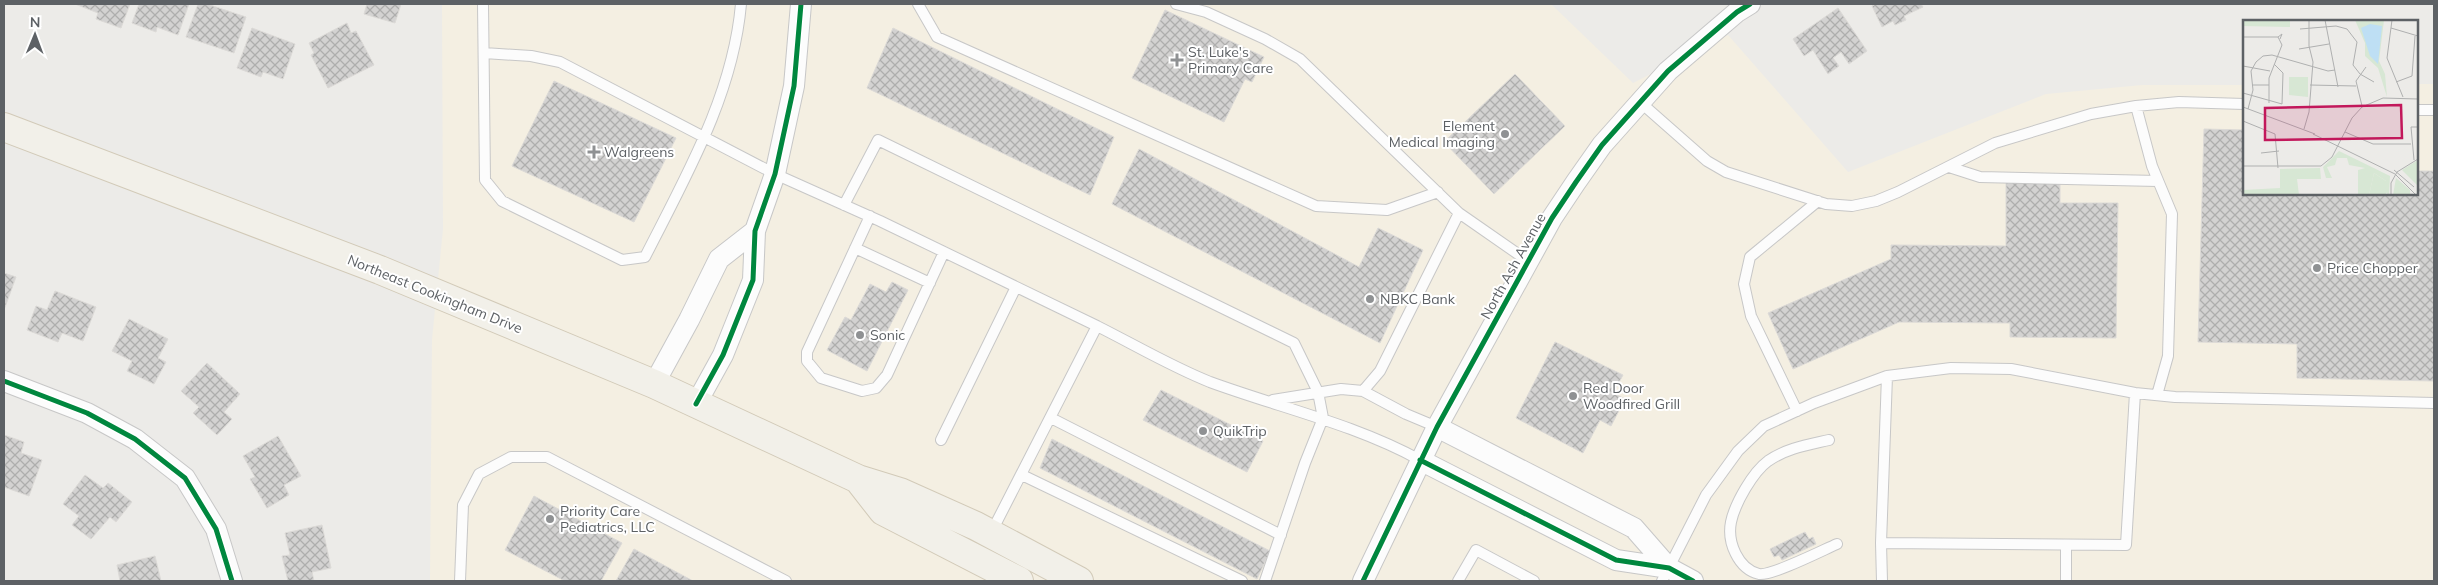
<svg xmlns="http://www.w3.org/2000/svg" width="2438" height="585" font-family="Mulish,sans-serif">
<defs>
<pattern id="building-cross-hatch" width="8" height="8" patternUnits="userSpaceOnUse" patternTransform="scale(1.25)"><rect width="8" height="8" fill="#d3d2d1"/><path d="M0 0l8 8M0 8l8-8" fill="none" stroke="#aeaead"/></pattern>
</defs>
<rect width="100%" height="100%" fill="#ecebe8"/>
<path fill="#f4efe2" d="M442 4H1551L1633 83 1728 35 1848 172 2046 94 2142 85H2244V194H2417V84H2434V581H430L432 339 443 229Z"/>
<path fill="url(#building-cross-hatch)" stroke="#dcdad7" d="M75 4H130L121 28 96 19 98 13Z
M139 4H189L178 35 157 27 156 32 132 23Z
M198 4H207L246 17 234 53 186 37Z
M367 4H407H401L395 23 364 14Z
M1876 4H1921L1923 7 1904 16 1906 20 1895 25 1893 21 1882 27 1872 6Z
M1838 8 1867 51 1849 64 1841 52 1833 58 1839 66 1828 74 1813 50 1804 56 1793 39Z
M1165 10 1264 57 1252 82 1245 79 1224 122 1132 78Z
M347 23 351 33 356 31 374 65 328 88 311 55 314 53 309 43Z
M252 28 295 44 283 79 263 72 261 77 237 68Z
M893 28 1114 137 1090 195 867 88Z
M1515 74 1565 126 1494 194 1444 142Z
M554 81 676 138 634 222 512 166Z
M2204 129 2244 130V194H2417V171H2434V381L2297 378V344L2198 342Z
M1139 149 1359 267 1378 228 1423 250 1380 343 1112 204Z
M2006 180 2060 181V203H2118L2116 338 2010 337V323L1899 322 1793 369 1768 313 1891 259V245L2006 246Z
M4 273 16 277 4 310Z
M892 282 908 290 867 371 827 350 845 317 851 320 870 284 886 292Z
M55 291 96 307 83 341 62 333 58 342 27 330 36 306 47 310Z
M129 319 168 339 158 358 166 362 154 384 127 371 132 361 112 351Z
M1555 342 1623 375 1613 393 1625 399 1611 426 1600 420 1583 453 1516 418Z
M207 363 240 394 224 412 232 419 217 435 193 413 199 407 181 391Z
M1161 390 1263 441 1247 472 1143 420Z
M4 435 24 442 21 453 42 460 29 496 4 487Z
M278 436 301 476 284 485 289 495 267 508 250 479 255 477 243 456Z
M1052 439 1270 551 1257 579 1040 468Z
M85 475 103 488 108 483 132 502 116 522 110 517 91 539 72 525 79 516 63 504Z
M534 496 622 543 601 581H565L505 550Z
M322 525 331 568 312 572 314 581H288L282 556 290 555 285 533Z
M1805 532 1809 539 1813 537 1816 544 1782 560 1779 555 1774 557 1770 549Z
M634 549 693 581H616Z
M155 556 161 581H120L117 565Z"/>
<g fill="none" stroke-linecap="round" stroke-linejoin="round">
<g stroke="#c7c7c7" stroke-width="12">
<path id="service" d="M483 4 485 180 502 201 622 260 645 257C686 176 733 95 741 4
M918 4 937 37 1316 206 1387 210 1438 192
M1176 4 1206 12 1265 39 1300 59 1459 213
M484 53 531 56 560 62 775 174 880 221 1097 326
M1640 102 1707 161 1726 172 1826 204 1852 206 1876 201 1898 192 1995 143 2091 114 2136 106 2179 102 2244 104
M2136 106 2152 166 2172 214 2168 356 2157 395
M2417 110H2434
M1949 167 1980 177 2158 181
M844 205 878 140 1294 343 1318 392 1323 418 1305 463 1265 581
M870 216 807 352V361L821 378 862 391 876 388 887 375 944 252
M855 248 930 283
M1887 376 1881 543 2126 545 2135 393
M1363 391 1380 371 1459 213 1528 261
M1273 400 1341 389 1363 391 1406 414 1437 427
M1797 411 1751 316 1744 284 1750 257 1818 201
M1051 418 1281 535
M941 440 1016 287
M1829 440C1807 445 1787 448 1768 461 1753 472 1735 503 1731 522 1727 542 1738 569 1759 574 1772 576 1823 550 1837 544
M1022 475 1242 581
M991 533 1097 326C1135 345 1172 367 1210 382 1281 408 1354 424 1420 460
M1881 543 1882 581
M460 581 463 505 479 474 511 457H547L786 581
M1458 581 1476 550 1534 581
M1662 581 1706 495 1738 451 1764 426 1814 403 1887 376 1951 368 2011 369 2135 393 2175 397 2434 403
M2066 581V545"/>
</g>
<g stroke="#c7c7c7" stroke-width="22">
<path id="minor" d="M4 381 87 413 135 439 185 478 216 529 232 581
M654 384 689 320 719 259 755 231
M696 404 723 355 753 280 755 231 775 174 794 86 801 4
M1437 427 1634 528 1669 568
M1420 460 1616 560 1669 568 1693 581
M1363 581 1437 427 1552 218 1576 182 1602 145 1668 71 1737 12 1750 4"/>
</g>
<g stroke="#d2cab8" stroke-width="30">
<path id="primary" d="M4 127 380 270 654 384 858 479 900 492 976 526 1079 581
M858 479 883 511 1019 581"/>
</g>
<use href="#service" stroke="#fcfcfc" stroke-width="10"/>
<use href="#minor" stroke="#fcfcfc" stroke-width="20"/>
<use href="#primary" stroke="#f2f0e9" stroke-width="28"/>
<g stroke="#fff" stroke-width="8">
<path id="cycleway" d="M4 381 87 413 135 439 185 478 216 529 232 581
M696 404 723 355 753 280 755 231 775 174 794 86 801 4
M1420 460 1616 560 1669 568 1693 581
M1363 581 1437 427 1552 218 1576 182 1602 145 1668 71 1737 12 1750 4"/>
</g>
<use href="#cycleway" stroke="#00873e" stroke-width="5"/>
</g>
<g fill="#8f9193" stroke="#fff" stroke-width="2">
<path d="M1174.5 52.5h5v5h5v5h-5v5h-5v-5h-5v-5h5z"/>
<circle cx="1505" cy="134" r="5"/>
<path d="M591.5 144.5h5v5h5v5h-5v5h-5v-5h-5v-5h5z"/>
<circle cx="2317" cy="268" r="5"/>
<circle cx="1370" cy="299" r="5"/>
<circle cx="860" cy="335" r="5"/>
<circle cx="1573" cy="396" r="5"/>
<circle cx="1203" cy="431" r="5"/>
<circle cx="550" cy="519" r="5"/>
</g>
<g text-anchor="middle" stroke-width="4" stroke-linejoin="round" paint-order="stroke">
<g font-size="14" fill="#5d6165" stroke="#fff" text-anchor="start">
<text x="1188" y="57">St. Luke's<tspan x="1188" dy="16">Primary Care</tspan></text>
<text x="1495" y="131" text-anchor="end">Element<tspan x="1495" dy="16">Medical Imaging</tspan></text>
<text x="604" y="157">Walgreens</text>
<text x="2327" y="273">Price Chopper</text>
<text x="1380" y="304">NBKC Bank</text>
<text x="870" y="340">Sonic</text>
<text x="1583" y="393">Red Door<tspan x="1583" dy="16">Woodfired Grill</tspan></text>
<text x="1213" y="436">QuikTrip</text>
<text x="560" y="516">Priority Care<tspan x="560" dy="16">Pediatrics, LLC</tspan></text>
</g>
<g font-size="14" fill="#5d6165" stroke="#fff">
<text transform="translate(1513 266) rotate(-61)" y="5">North Ash Avenue</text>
<text transform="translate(435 294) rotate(22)" y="5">Northeast Cookingham Drive</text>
</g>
</g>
<g transform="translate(2243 20)">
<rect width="175" height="175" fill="#ecebe8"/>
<path d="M0 0H47V7L0 6ZM112 0H141L136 41 142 54 144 77 135 48 122 36V23ZM46 57H65V77L46 75ZM96 131 147 156 146 175 141 171 143 161 131 153 126 175H115V150L122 148 106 145 104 138H94L92 145 84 147 89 158H83L80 147ZM175 140V165H174L159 150ZM77 148 78 159H54L56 175H37V149ZM153 158 167 170V175H150Z" fill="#d7e7d4"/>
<path d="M131 153 143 161V175H126ZM37 168V175H0V170Z" fill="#d7e7d4"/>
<path d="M127 4 139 6 135 44 127 36 118 8Z" fill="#bedff4"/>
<path fill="none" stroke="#afb0b0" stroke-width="1" d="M82 0 95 67M149 0 144 38 160 77M148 8 175 16M57 9 93 6 104 9 114 22 110 45 117 54 131 62M0 17H35L39 14 37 19M56 29 86 24M0 46 27 51M169 56 172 16M153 62 169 56M9 65H26M67 65 113 66M0 73 39 84 40 53 31 44M26 83V58L39 25 35 17M119 86 113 61 123 47M0 87 72 114M5 89 10 70 8 51 13 42 20 36 29 35 85 51 92 50M0 101 32 114 35 148M61 109 66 92 70 42 66 26V0M102 112 130 124H168M70 114 152 154 173 175M18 133 36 131M171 140 168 107H175M0 146H78L89 137 109 98 119 87 140 78 175 79M151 150 171 167M148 175V163L154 152 175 139"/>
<path fill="#c2185b" fill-opacity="0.15" stroke="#c2185b" stroke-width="2.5" d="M158 85 159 118 22 120V88Z"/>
<rect width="175" height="175" fill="none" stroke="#5d6165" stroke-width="2.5"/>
</g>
<rect width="2438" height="585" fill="none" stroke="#5d6165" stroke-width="10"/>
<g transform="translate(35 35) rotate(1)" stroke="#ffffff" stroke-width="4" paint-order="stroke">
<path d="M0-4L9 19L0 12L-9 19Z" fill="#5d6165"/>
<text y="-8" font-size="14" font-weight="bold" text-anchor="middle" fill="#5d6165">N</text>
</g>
</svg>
